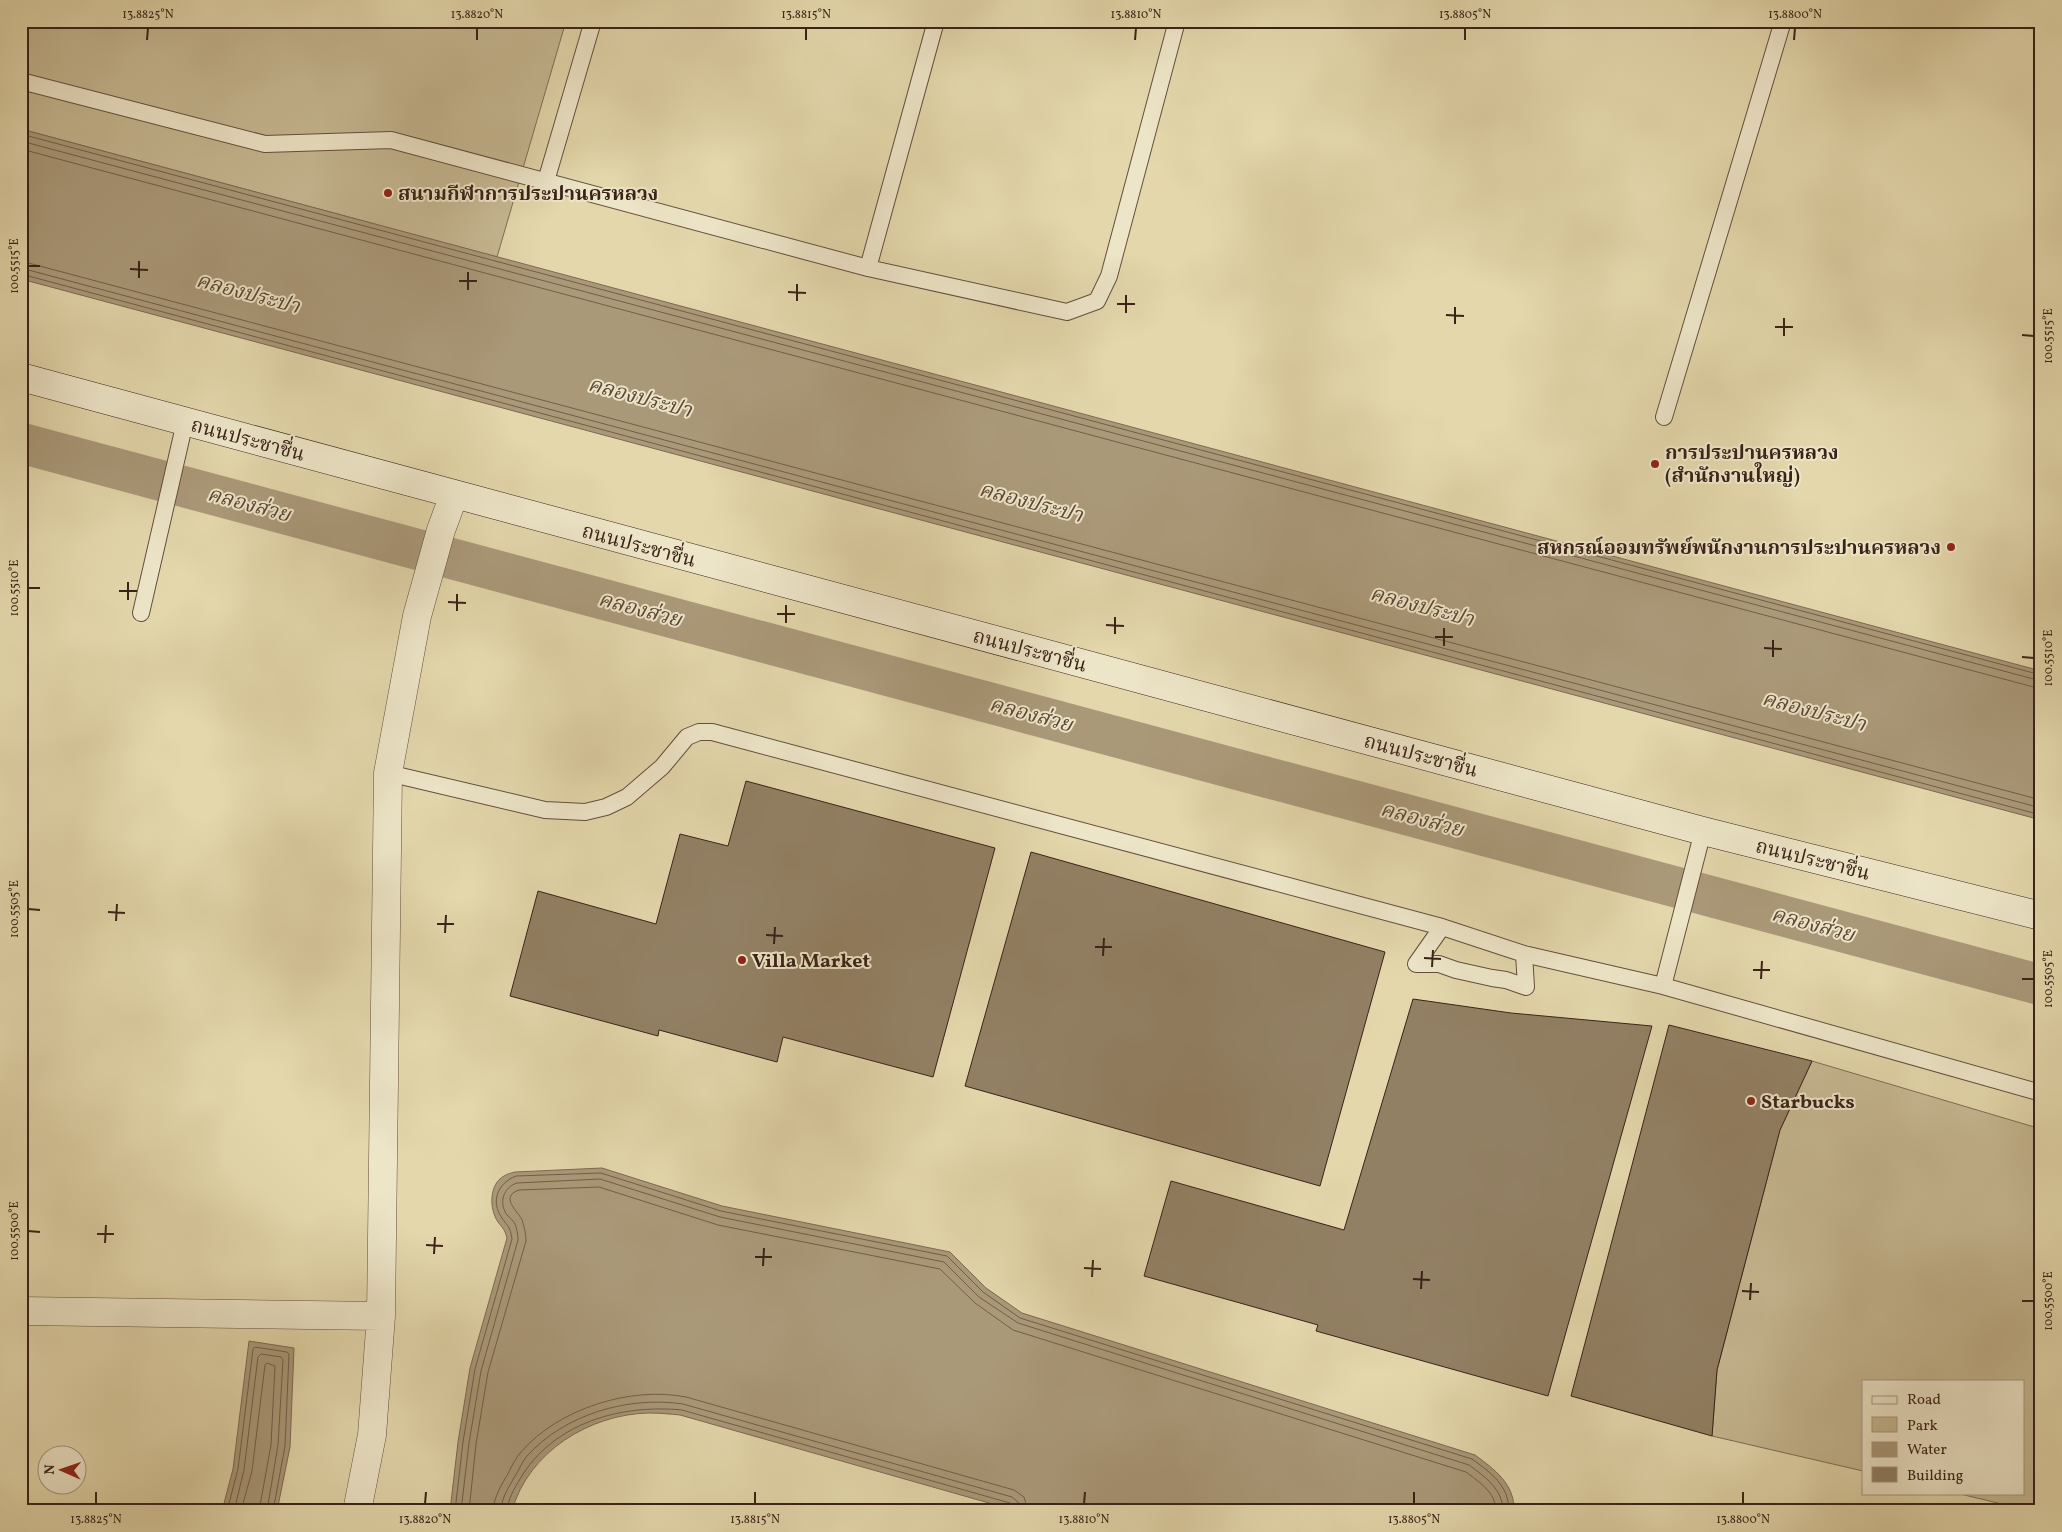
<svg xmlns="http://www.w3.org/2000/svg" width="2062" height="1532" font-family="Vollkorn,'Noto Serif Thai',serif">
<rect width="100%" height="100%" fill="#e3d7ab"/>
<filter id="stains"><feTurbulence type="fractalNoise" baseFrequency=".004" numOctaves="4"/><feColorMatrix values="0 0 0 0 .2 0 0 0 0 .09 0 0 0 0 .02 0 0 0 .5 -.17"/></filter>
<radialGradient id="worn" r=".72"><stop offset=".6" stop-color="#630" stop-opacity="0"/><stop offset="1" stop-color="#630" stop-opacity=".3"/></radialGradient>
<path fill="#c6b892" stroke="#806d55" d="M21 21H566L497 257 21 129Z
M1812 1061 2041 1129V1511H2031L1956 1493H2023V1381H1863V1471L1712 1436 1717 1370 1780 1130Z"/>
<path fill="#aa9979" stroke="#7d6952" d="M21 129 2041 671V820L21 279Z
M602 1168 722 1206 950 1252 986 1288 1022 1313 1475 1455C1494 1469 1515 1484 1514 1511H1017L680 1415C670 1414 660 1413 649 1413 590 1414 528 1452 512 1511H450L458 1442 470 1368 507 1238C504 1228 504 1230 498 1222 489 1209 489 1184 504 1176 507 1174 511 1173 515 1172Z
M249 1341 294 1348 290 1447 277 1511H222L233 1469Z"/>
<g fill="none" stroke-linecap="round" stroke-linejoin="round">
<path stroke="#725e48" stroke-width="1" d="M21 134 2041 675
M21 141 2041 681
M21 149 2041 689
M21 261 2041 800
M21 268 2041 808
M21 274 2041 815
M227 1511 238 1469 253 1349 255 1347 287 1352 289 1354 285 1446 273 1511
M234 1511 244 1470 258 1357 261 1354 281 1357 283 1360 278 1445 267 1511
M241 1511 252 1471 265 1365 267 1363 275 1366 271 1445 259 1511
M455 1511 463 1442 475 1369 512 1239C510 1226 508 1227 502 1218 490 1201 498 1183 516 1176L601 1173 721 1211 947 1256 983 1292 1020 1318 1472 1459C1491 1473 1509 1485 1509 1511
M461 1511 469 1443 481 1371 518 1240C518 1235 517 1229 515 1224 513 1220 510 1218 507 1215 498 1202 504 1187 517 1183L600 1179 720 1217 944 1262 979 1297 1018 1323 1469 1465C1485 1477 1503 1489 1503 1511
M469 1511 476 1444 488 1372 526 1241C526 1234 524 1226 522 1220 518 1211 499 1197 519 1190L599 1187 718 1225 940 1269 975 1303 1013 1330 1466 1472C1479 1482 1496 1492 1496 1511
M493 1511C494 1496 502 1484 509 1472 512 1465 516 1458 521 1452 558 1409 630 1386 686 1397L1014 1490 1024 1497 1028 1511
M501 1511C501 1498 509 1487 515 1476 519 1470 522 1462 527 1456 565 1414 628 1396 683 1404L1012 1497 1019 1503 1021 1511
M507 1511C508 1499 514 1489 520 1479 553 1423 620 1404 682 1410L1010 1503 1014 1506V1511"/>
<path stroke="#aa9979" stroke-width="41" d="M21 443 2041 985"/>
</g>
<path fill="#928064" stroke="#3a2218" d="M746 781 995 848 933 1077 783 1037 777 1062 659 1030 658 1036 510 996 538 891 656 924 680 834 728 846Z
M1031 852 1385 952 1320 1186 965 1086Z
M1413 999 1511 1013 1652 1026 1548 1396 1316 1331 1318 1325 1144 1276 1171 1181 1344 1230Z
M1669 1025 1812 1061 1780 1130 1717 1370 1712 1436 1571 1396Z"/>
<g fill="none" stroke-linecap="round" stroke-linejoin="round">
<g stroke="#644f3d" stroke-width="18">
<path id="lane" d="M2040 21 2041 22
M21 81 265 144 391 140 868 268 1067 312 1097 301 1109 276 1177 21
M546 181 593 21
M868 268 936 21
M1664 417 1783 21
M141 613 185 422
M388 773 545 810 585 812 606 807 627 797 662 767 687 737 699 732H712L1442 927 1524 954 1663 986 2041 1093
M1442 927 1416 964H1439L1456 970 1492 978 1506 980 1526 987 1524 954
M1663 986 1703 831"/>
</g>
<g stroke="#644f3d" stroke-width="29">
<path id="street" d="M21 1311 381 1316
M357 1511 372 1435 381 1316 388 773 417 616 441 530 454 495"/>
</g>
<g stroke="#3a2218" stroke-width="29">
<path id="secondary" d="M21 377 1703 831 2041 916"/>
</g>
<use href="#lane" stroke="#ede5c8" stroke-width="16"/>
<use href="#street" stroke="#ede5c8" stroke-width="28"/>
<use href="#secondary" stroke="#ede5c8" stroke-width="28"/>
</g>
<path fill="none" stroke="#3a2218" stroke-width="2" d="M147 40 148 28M477 40V28M806 40V28M1135 40 1136 28M1465 40V28M1794 40 1795 28M28 266H40M130 269 148 270M139 278V261M459 281H477M468 290V272M788 292 806 293M797 301V284M1117 304H1135M1126 313V295M1446 315 1464 316M1455 324V307M1775 327H1793M2022 335 2034 336M1784 336V318M28 588H40M119 591H137M128 600V582M448 602 466 603M457 611V594M777 614H795M786 623V605M1106 625 1124 626M1115 634V617M1435 637H1453M1444 646V628M1764 648 1782 649M1773 657V640M2022 657 2034 658M28 909 40 910M108 912 125 913M116 921 117 904M437 924H454M445 933 446 915M766 935 783 936M774 944 775 927M1095 947H1112M1103 956 1104 938M1424 958 1441 959M1432 967 1433 950M1753 970H1770M1761 979 1762 961M2022 979H2034M28 1231 40 1232M97 1234H114M105 1243 106 1225M426 1245 443 1246M434 1254 435 1237M755 1257H772M763 1266 764 1248M1084 1268 1101 1269M1092 1277 1093 1260M1413 1279 1430 1280M1421 1289 1422 1271M1742 1291 1759 1292M1750 1300 1751 1283M2022 1301H2034M96 1504V1492M425 1504 426 1492M755 1504V1492M1084 1504 1085 1492M1414 1504V1492M1743 1504V1492"/>
<g fill="#8f2418" stroke="#ede5c8" stroke-width="2">
<circle cx="388" cy="193" r="5"/>
<circle cx="1655" cy="464" r="5"/>
<circle cx="1951" cy="547" r="5"/>
<circle cx="742" cy="960" r="5"/>
<circle cx="1751" cy="1101" r="5"/>
</g>
<g text-anchor="middle" stroke-width="4" stroke-linejoin="round" paint-order="stroke">
<g font-size="20" font-weight="bold" fill="#3a2218" stroke="#ede5c8" text-anchor="start">
<text x="398" y="200">สนามกีฬาการประปานครหลวง</text>
<text x="1665" y="459">การประปานครหลวง<tspan x="1665" dy="23">(สำนักงานใหญ่)</tspan></text>
<text x="1941" y="554" text-anchor="end">สหกรณ์ออมทรัพย์พนักงานการประปานครหลวง</text>
<text x="752" y="967">Villa Market</text>
<text x="1761" y="1108">Starbucks</text>
</g>
<g font-size="20" fill="#3a2218" stroke="#ede5c8">
<text transform="translate(248 439) rotate(15)" y="7">ถนนประชาชื่น</text>
<text transform="translate(639 545) rotate(15)" y="7">ถนนประชาชื่น</text>
<text transform="translate(1030 650) rotate(15)" y="7">ถนนประชาชื่น</text>
<text transform="translate(1421 755) rotate(15)" y="7">ถนนประชาชื่น</text>
<text transform="translate(1813 859) rotate(14)" y="7">ถนนประชาชื่น</text>
</g>
<g font-size="21" font-style="italic" fill="#5c4635" stroke="#ede5c8">
<text transform="translate(248 293) rotate(15)" y="7">คลองประปา</text>
<text transform="translate(640 397) rotate(15)" y="7">คลองประปา</text>
<text transform="translate(1031 502) rotate(15)" y="7">คลองประปา</text>
<text transform="translate(249 504) rotate(15)" y="7">คลองส่วย</text>
<text transform="translate(1422 606) rotate(15)" y="7">คลองประปา</text>
<text transform="translate(640 609) rotate(15)" y="7">คลองส่วย</text>
<text transform="translate(1814 711) rotate(15)" y="7">คลองประปา</text>
<text transform="translate(1031 714) rotate(15)" y="7">คลองส่วย</text>
<text transform="translate(1422 819) rotate(15)" y="7">คลองส่วย</text>
<text transform="translate(1813 924) rotate(15)" y="7">คลองส่วย</text>
</g>
</g>
<rect width="2062" height="1532" fill="none" stroke="#e3d7ab" stroke-width="55"/>
<rect x="1862" y="1380" width="162" height="115" fill="#ede5c8" stroke="#a59782"/>
<rect x="1872" y="1396" width="25" height="8" fill="#ede5c8" stroke="#a59782"/>
<text x="1907" y="1404" font-size="15" fill="#3a2218">Road</text>
<rect x="1872" y="1417" width="25" height="15" fill="#c6b892" stroke="#a59782"/>
<text x="1907" y="1430" font-size="15" fill="#3a2218">Park</text>
<rect x="1872" y="1442" width="25" height="15" fill="#aa9979" stroke="#a59782"/>
<text x="1907" y="1454" font-size="15" fill="#3a2218">Water</text>
<rect x="1872" y="1467" width="25" height="15" fill="#928064" stroke="#a59782"/>
<text x="1907" y="1480" font-size="15" fill="#3a2218">Building</text>
<g transform="translate(62 1470) rotate(272)"><circle r="24" fill="#ede5c8" stroke="#a59782"/>
<path d="M0-4L9 19L0 12L-9 19Z" fill="#8f2418"/>
<text y="-8" font-size="14" font-weight="bold" text-anchor="middle" fill="#3a2218">N</text>
</g>
<rect x="28" y="28" width="2006" height="1476" fill="none" stroke="#3a2218" stroke-width="2"/>
<g font-size="12" text-anchor="middle" fill="#3a2218">
<text x="148" y="18">13.8825°N</text>
<text x="477" y="18">13.8820°N</text>
<text x="806" y="18">13.8815°N</text>
<text x="1136" y="18">13.8810°N</text>
<text x="1465" y="18">13.8805°N</text>
<text x="1795" y="18">13.8800°N</text>
<text transform="translate(14 266) rotate(-90)" y="4">100.5515°E</text>
<text transform="translate(2048 336) rotate(-90)" y="4">100.5515°E</text>
<text transform="translate(14 588) rotate(-90)" y="4">100.5510°E</text>
<text transform="translate(2048 658) rotate(-90)" y="4">100.5510°E</text>
<text transform="translate(14 909) rotate(-90)" y="4">100.5505°E</text>
<text transform="translate(2048 979) rotate(-90)" y="4">100.5505°E</text>
<text transform="translate(14 1231) rotate(-90)" y="4">100.5500°E</text>
<text transform="translate(2048 1301) rotate(-90)" y="4">100.5500°E</text>
<text x="96" y="1523">13.8825°N</text>
<text x="425" y="1523">13.8820°N</text>
<text x="755" y="1523">13.8815°N</text>
<text x="1084" y="1523">13.8810°N</text>
<text x="1414" y="1523">13.8805°N</text>
<text x="1743" y="1523">13.8800°N</text>
</g>
<rect width="100%" height="100%" filter="url(#stains)"/>
<rect width="100%" height="100%" fill="url(#worn)"/>
</svg>
